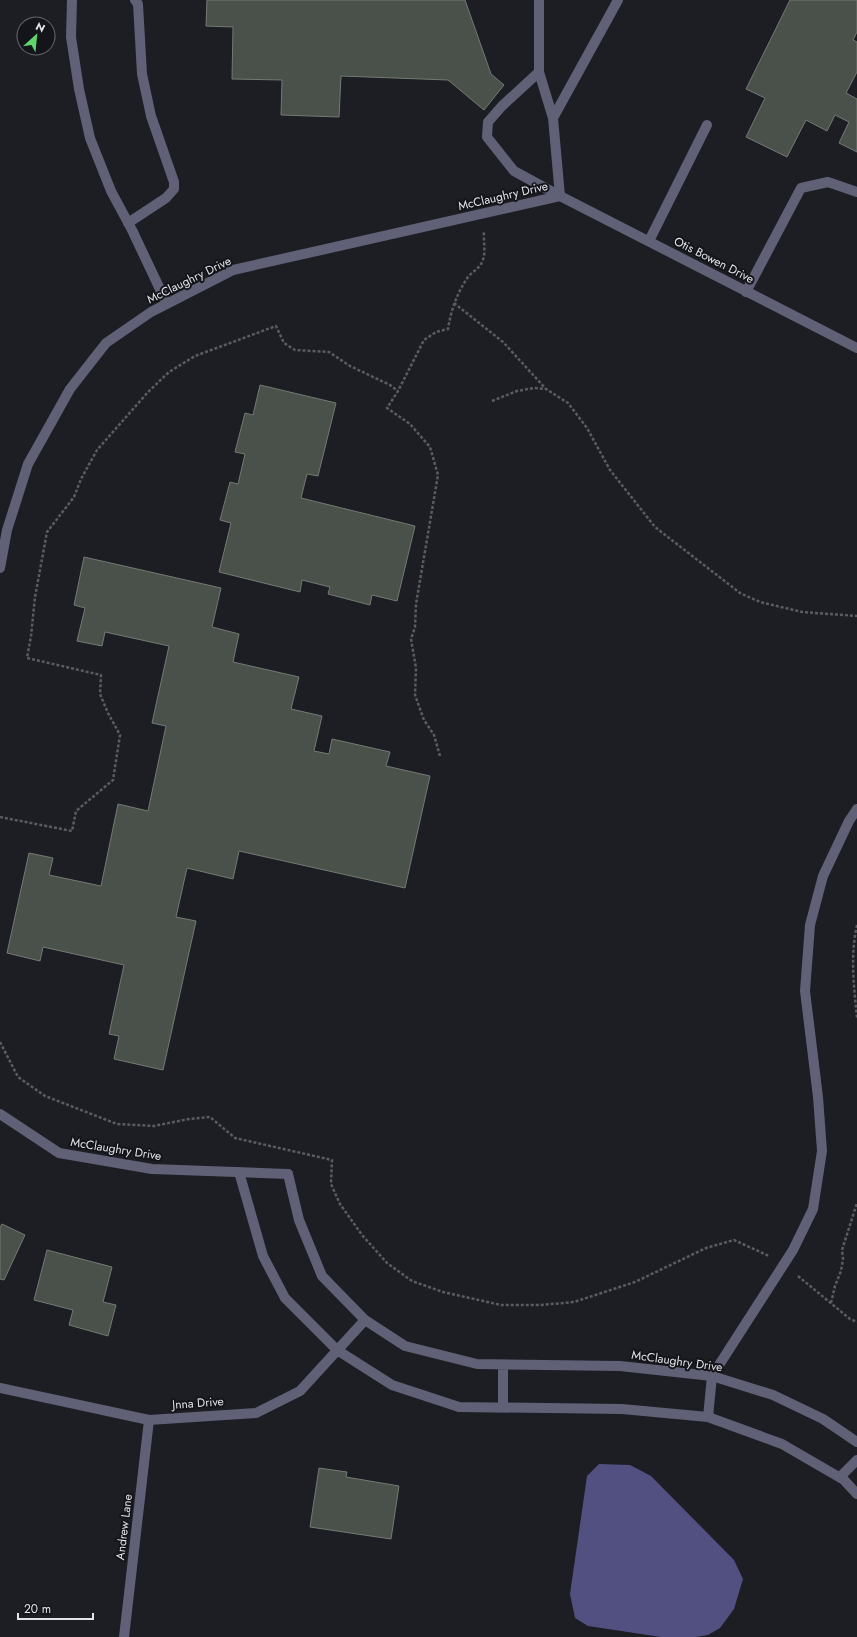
<svg xmlns="http://www.w3.org/2000/svg" width="857" height="1637" font-family="Jost,sans-serif">
<rect width="100%" height="100%" fill="#1d1d24"/>
<path fill="#524f81" d="M599 1464 630 1465 651 1476 734 1560 743 1579 734 1609 720 1628 708 1635 696 1637H661L588 1626 575 1618 570 1594 587 1476Z"/>
<path fill="#4a514a" stroke="#737b73" d="M207 0H465L491 74 504 85 484 110 448 80 341 76 339 117 281 115 282 80 232 79 233 27 206 26Z
M790 0H857V32L853 40 857 42V72L846 93 857 99V152L839 143 849 122 835 115 827 131 806 120 787 157 746 137 765 98 746 89Z
M260 385 336 403 318 476 307 474 301 498 415 526 397 601 372 595 370 605 328 594 330 587 302 580 300 592 219 572 231 523 220 520 230 482 238 484 245 454 235 452 245 413 253 415Z
M84 557 221 588 212 627 239 634 233 662 299 677 291 709 322 716 314 751 329 754 332 739 390 752 386 766 430 776 405 888 239 851 233 879 187 868 176 917 196 921 163 1070 114 1059 119 1036 109 1034 124 965 43 947 40 961 7 953 29 853 53 858 49 875 101 886 118 804 148 811 166 726 152 723 169 646 105 632 102 646 77 641 85 608 74 605Z
M2 1224 25 1235 4 1280 0 1279V1227Z
M47 1250 112 1267 103 1302 116 1305 108 1336 69 1325 73 1310 34 1300Z
M319 1468 347 1472 346 1477 399 1486 391 1539 310 1527Z"/>
<g fill="none" stroke-linecap="round" stroke-linejoin="round">
<path stroke="#5b5b62" stroke-width="2.5" stroke-dasharray="3 2" stroke-linecap="butt" d="M454 303 503 342 546 389
M492 401 517 391 534 388 546 389 568 403 587 428 610 470 655 527 740 593 760 602 802 612 857 616
M440 756 434 735 424 720 415 695 416 668 411 639 415 627 416 604 438 475 430 447 410 424 387 408 398 391 424 340 436 332 448 329C451 310 457 293 468 277 471 273 478 269 481 264 487 255 483 241 484 231
M0 817 72 831 76 811 113 780 120 735 108 713 100 694 101 675 27 658 31 636 35 597 47 532 74 497 81 479 97 450 148 392 169 372 195 356 276 326 284 343 295 350 329 352 350 366 390 385 398 391
M857 925C850 956 854 987 857 1018
M0 1042 18 1077 45 1096 117 1124 154 1126 189 1119 210 1117 235 1138 332 1160 331 1184 340 1204 362 1235 387 1263 412 1281 443 1292 501 1305H541L574 1302 635 1282 706 1248 734 1240 769 1256
M798 1276 850 1319 857 1322
M831 1303 835 1286 841 1271 843 1259 842 1250 857 1203"/>
<path stroke="#606076" stroke-width="10" d="M72 0 71 37 79 89 90 138 111 191 132 230 167 304
M539 0V72L502 106 488 122 487 137 514 171 560 196
M539 72 553 118
M560 196 553 118 618 0
M128 223 166 198 174 189V182L151 116 142 74 138 4 135 0
M649 241 707 125
M746 292 801 188 828 182 857 192
M0 568 7 530 28 464 70 389 106 343 151 312 233 270 560 196
M0 1114 59 1153 152 1169 288 1174
M708 1417 712 1376 793 1250 813 1209 822 1151 818 1097 805 991 810 925 823 876 849 821 857 809"/>
<path stroke="#606076" stroke-width="10" d="M560 196 857 348
M239 1172 263 1256 285 1298 337 1350 392 1385 459 1407 622 1409 708 1417 782 1444 844 1480 857 1494
M288 1174 299 1220 322 1276 365 1320 405 1346 477 1364 620 1366 712 1376 773 1395 823 1419 857 1442
M503 1365V1407
M0 1388 149 1420 256 1413 300 1391 365 1320
M840 1477 857 1460
M124 1637 149 1420"/>
</g>
<g text-anchor="middle" stroke-width="4" stroke-linejoin="round" paint-order="stroke">
<g font-size="12" fill="#e3e3e9" stroke="#14141b">
<text transform="translate(503 196) rotate(-13)" y="4">McClaughry Drive</text>
<text transform="translate(714 260) rotate(27)" y="4">Otis Bowen Drive</text>
<text transform="translate(189 280) rotate(-26)" y="4">McClaughry Drive</text>
<text transform="translate(116 1149) rotate(9)" y="4">McClaughry Drive</text>
<text transform="translate(677 1361) rotate(8)" y="4">McClaughry Drive</text>
<text transform="translate(198 1403) rotate(-4)" y="4">Jnna Drive</text>
<text transform="translate(124 1527) rotate(-83)" y="4">Andrew Lane</text>
</g>
</g>
<g transform="translate(36 36) rotate(27)"><circle r="19" fill="#14141b" stroke="#67676d"/>
<path d="M0-3L7 15L0 10L-7 15Z" fill="#5fd56b"/>
<text y="-6" font-size="11" font-weight="bold" text-anchor="middle" fill="#e3e3e9">N</text>
</g>
<path d="M18 1613v6h75v-6" fill="none" stroke="#e3e3e9" stroke-width="2"/>
<text x="24" y="1613" font-size="12" fill="#e3e3e9" stroke="#14141b" stroke-width="3" paint-order="stroke">20 m</text>
</svg>
